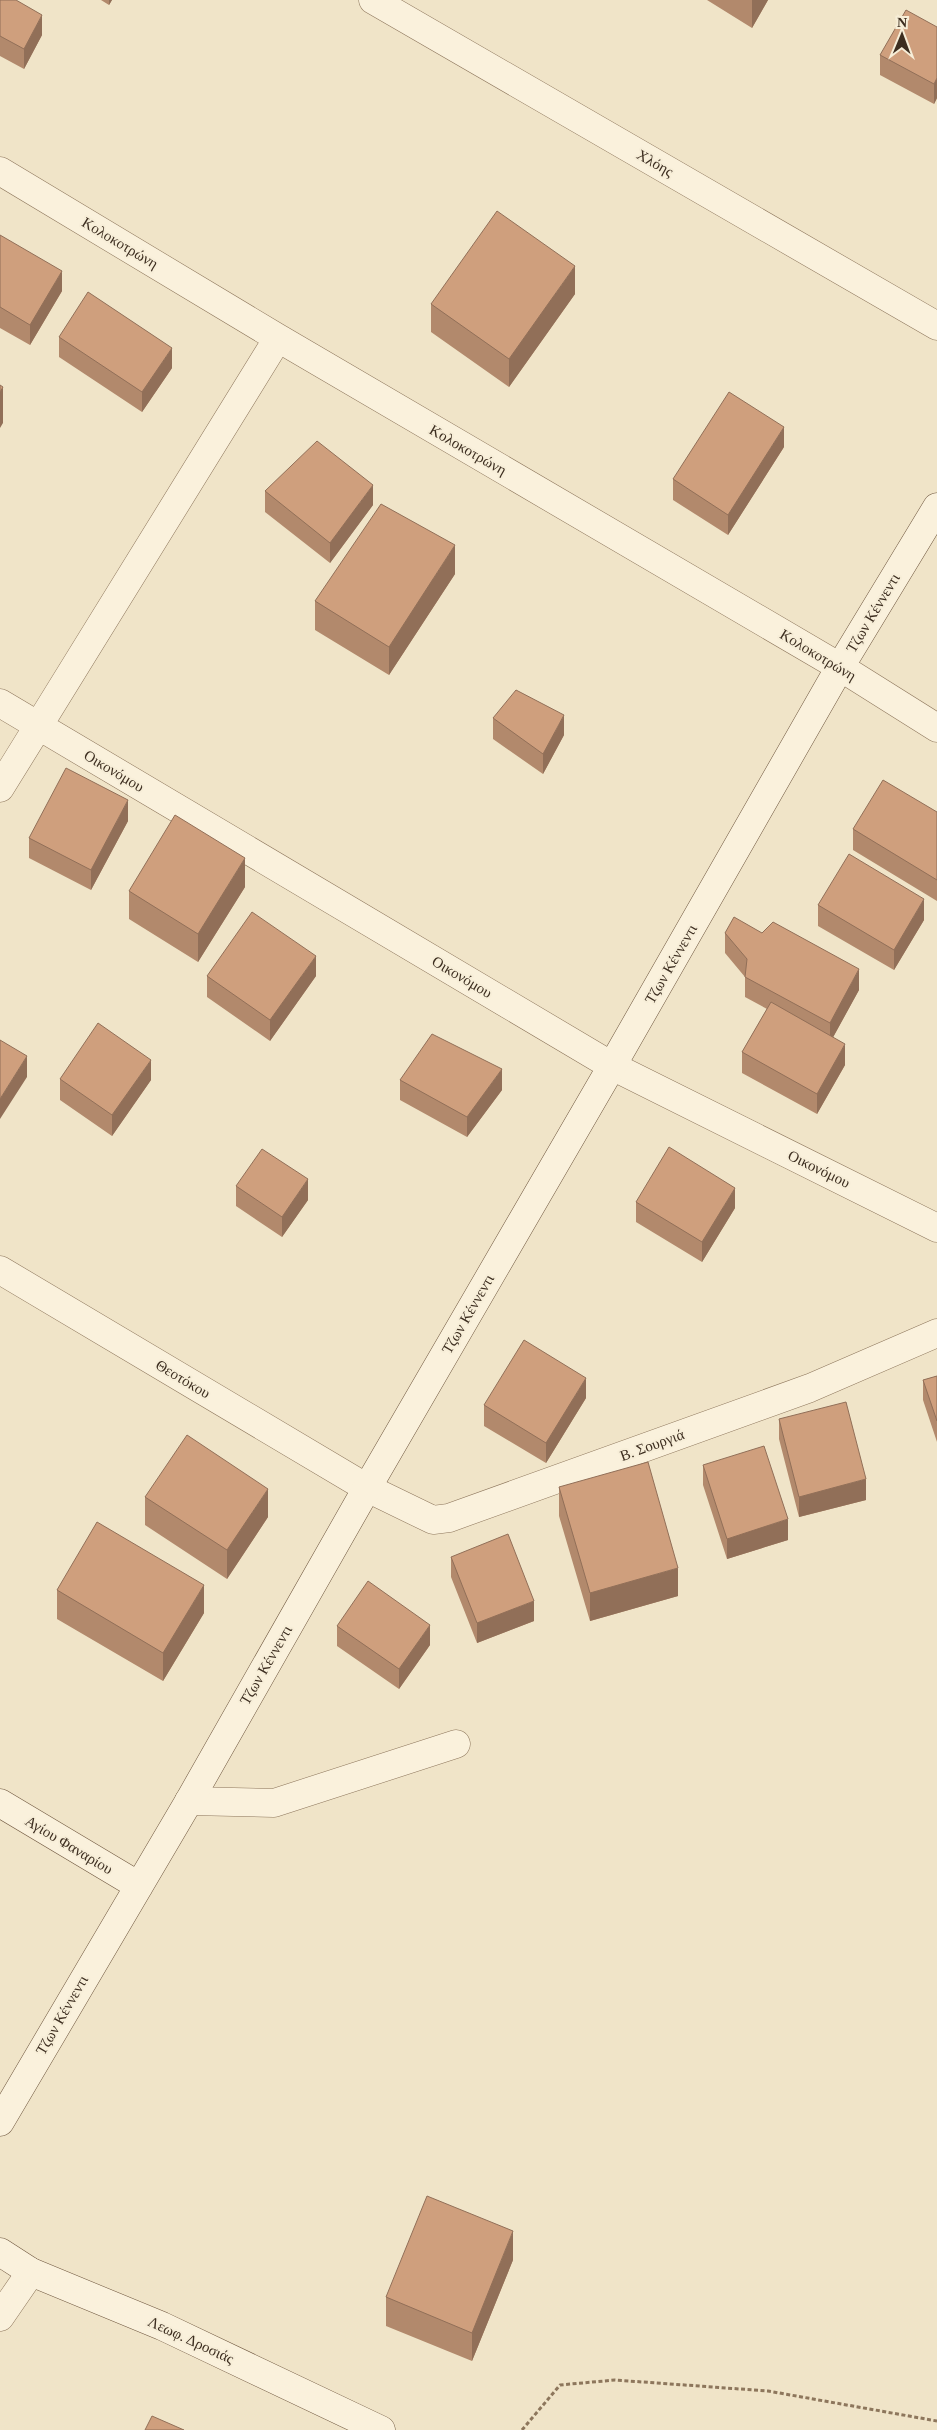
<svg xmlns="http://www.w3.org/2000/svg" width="937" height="2430" font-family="'Times New Roman',serif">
<rect width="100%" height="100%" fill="#f0e4c8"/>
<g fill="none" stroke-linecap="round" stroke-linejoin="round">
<g stroke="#8d765c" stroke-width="29">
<path id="street" d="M373 0 937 326
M0 171 278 338 840 667 937 728
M0 703 612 1066 937 1228
M0 788 278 338
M0 1270 367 1488 433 1520 449 1518 810 1388 937 1333
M189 1801 274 1803 456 1744
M0 2317 31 2272"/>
</g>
<g stroke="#6f573f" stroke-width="29">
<path id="secondary" d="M0 1803 139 1886
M0 2122 189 1801 367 1488 612 1066 840 667 937 507
M0 2252 31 2272 162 2326 381 2430"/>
</g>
<path stroke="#8d765c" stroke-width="3" stroke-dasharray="4 2.5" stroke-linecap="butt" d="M522 2430 560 2385 615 2380 768 2391 937 2421"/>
<use href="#street" stroke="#faf1dc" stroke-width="28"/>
<use href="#secondary" stroke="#faf1dc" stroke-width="28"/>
</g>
<path fill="#b2896c" d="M0 0 42 35 24 69 0 56Z
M101 0H112L109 5Z
M707 0H768L752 28Z
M937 27V98L934 104 880 75V55Z
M0 235 62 291 30 345 0 328Z
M575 294 509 387 431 332V304Z
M59 337 172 368 142 412 59 357Z
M784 447 728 535 673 500V479Z
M265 491 373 505 330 563 265 512Z
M455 574 389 675 315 630V601Z
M493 718 564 735 543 774 493 739Z
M937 812V901L853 850V829Z
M128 821 91 890 29 858V838Z
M245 887 198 962 129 919V891Z
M818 905 924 920 894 970 818 926Z
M725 933 859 990 833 1037 845 1065 817 1114 742 1073V1052L767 1009 745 997V977L725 953Z
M207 976H316L270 1041 207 997Z
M60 1079 151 1080 112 1136 60 1100Z
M400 1080 502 1090 467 1137 400 1100Z
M236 1186 308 1200 282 1237 236 1206Z
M636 1202 735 1208 702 1262 636 1222Z
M937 1376V1442L923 1400V1380Z
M586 1398 546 1463 484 1426V1405Z
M779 1419 866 1500 799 1517 779 1439Z
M703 1465 788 1540 727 1559 703 1485Z
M559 1487 678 1596 590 1621 559 1516Z
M145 1497 268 1517 227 1579 145 1525Z
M451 1557 534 1621 477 1643 451 1577Z
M57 1590 204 1613 163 1681 57 1619Z
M337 1626 430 1645 399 1689 337 1646Z
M513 2260 472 2361 386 2326V2297Z"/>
<path fill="#916f58" d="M109 0H112L109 5Z
M752 0H768L752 28Z
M42 15V35L24 69V49Z
M937 78V98L934 104V84Z
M575 266V294L509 387V359Z
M62 271V291L30 345V325Z
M172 348V368L142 412V392Z
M3 387V423L0 428V392Z
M784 427V447L728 535V515Z
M373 485V505L330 563V543Z
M455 545V574L389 675V647Z
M564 715V735L543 774V754Z
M128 800V821L91 890V870Z
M245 858V887L198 962V934Z
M924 899V920L894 970V950Z
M316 956V976L270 1041V1020Z
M859 969V990L830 1043V1023Z
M845 1044V1065L817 1114V1094Z
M27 1056V1077L0 1119V1099Z
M151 1060V1080L112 1136V1115Z
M502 1069V1090L467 1137V1117Z
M308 1179V1200L282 1237V1217Z
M735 1188V1208L702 1262V1242Z
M586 1378V1398L546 1463V1443Z
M866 1479V1500L799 1517V1497Z
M268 1489V1517L227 1579V1550Z
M788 1519V1540L727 1559V1539Z
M678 1568V1596L590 1621V1593Z
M204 1585V1613L163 1681V1653Z
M534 1601V1621L477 1643V1623Z
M430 1625V1645L399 1689V1669Z
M513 2231V2260L472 2361V2333Z"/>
<path fill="#cf9f7d" stroke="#916f58" d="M0 0H16L42 15 24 49 0 36Z
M906 10 937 27V78L934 84 880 55Z
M497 211 575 266 509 359 431 304Z
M0 235 62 271 30 325 0 307Z
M88 292 172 348 142 392 59 337Z
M0 385 3 387 0 392Z
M729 392 784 427 728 515 673 479Z
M317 441 373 485 330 543 265 491Z
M381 504 455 545 389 647 315 601Z
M516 690 564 715 543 754 493 718Z
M66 768 128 800 91 870 29 838Z
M883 780 937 812V880L853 829Z
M175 815 245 858 198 934 129 891Z
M849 854 924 899 894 950 818 905Z
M252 912 316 956 270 1020 207 976Z
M734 917 762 933 773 922 859 969 830 1023 745 977 747 959 725 933Z
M771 1002 845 1044 817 1094 742 1052Z
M98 1023 151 1060 112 1115 60 1079Z
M432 1034 502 1069 467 1117 400 1080Z
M0 1040 27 1056 0 1099Z
M669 1147 735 1188 702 1242 636 1202Z
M262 1149 308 1179 282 1217 236 1186Z
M524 1340 586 1378 546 1443 484 1405Z
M937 1376V1421L923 1380Z
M846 1402 866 1479 799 1497 779 1419Z
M187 1435 268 1489 227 1550 145 1497Z
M764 1446 788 1519 727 1539 703 1465Z
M648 1462 678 1568 590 1593 559 1487Z
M97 1522 204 1585 163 1653 57 1590Z
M508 1534 534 1601 477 1623 451 1557Z
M368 1581 430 1625 399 1669 337 1626Z
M427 2196 513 2231 472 2333 386 2297Z
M152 2416 184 2430H145Z"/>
<g text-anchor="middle" stroke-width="4" stroke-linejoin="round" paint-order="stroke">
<g font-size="15" fill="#3d2e20" stroke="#f7eed8">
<text transform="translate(655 163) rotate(30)" y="5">Χλόης</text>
<text transform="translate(120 243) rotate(31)" y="5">Κολοκοτρώνη</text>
<text transform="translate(468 450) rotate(30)" y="5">Κολοκοτρώνη</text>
<text transform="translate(873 613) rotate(-59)" y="5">Τζων Κέννεντι</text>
<text transform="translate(818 655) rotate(31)" y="5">Κολοκοτρώνη</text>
<text transform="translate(114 771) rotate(31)" y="5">Οικονόμου</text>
<text transform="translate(671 964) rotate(-60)" y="5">Τζων Κέννεντι</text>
<text transform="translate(462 977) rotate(31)" y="5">Οικονόμου</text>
<text transform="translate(819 1169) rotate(26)" y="5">Οικονόμου</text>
<text transform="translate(468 1314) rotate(-60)" y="5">Τζων Κέννεντι</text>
<text transform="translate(183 1379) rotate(31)" y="5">Θεοτόκου</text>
<text transform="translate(652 1445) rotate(-20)" y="5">Β. Σουργιά</text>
<text transform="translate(266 1665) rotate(-60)" y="5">Τζων Κέννεντι</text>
<text transform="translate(69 1845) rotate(31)" y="5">Αγίου Φαναρίου</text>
<text transform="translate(62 2015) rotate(-60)" y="5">Τζων Κέννεντι</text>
<text transform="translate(191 2340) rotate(25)" y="5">Λεωφ. Δροσιάς</text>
</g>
</g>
<g transform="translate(902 35) rotate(1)" stroke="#f7eed8" stroke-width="4" paint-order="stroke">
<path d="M0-4L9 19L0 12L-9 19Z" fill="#3d2e20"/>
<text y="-8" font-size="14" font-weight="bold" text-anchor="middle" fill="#3d2e20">N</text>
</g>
</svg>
